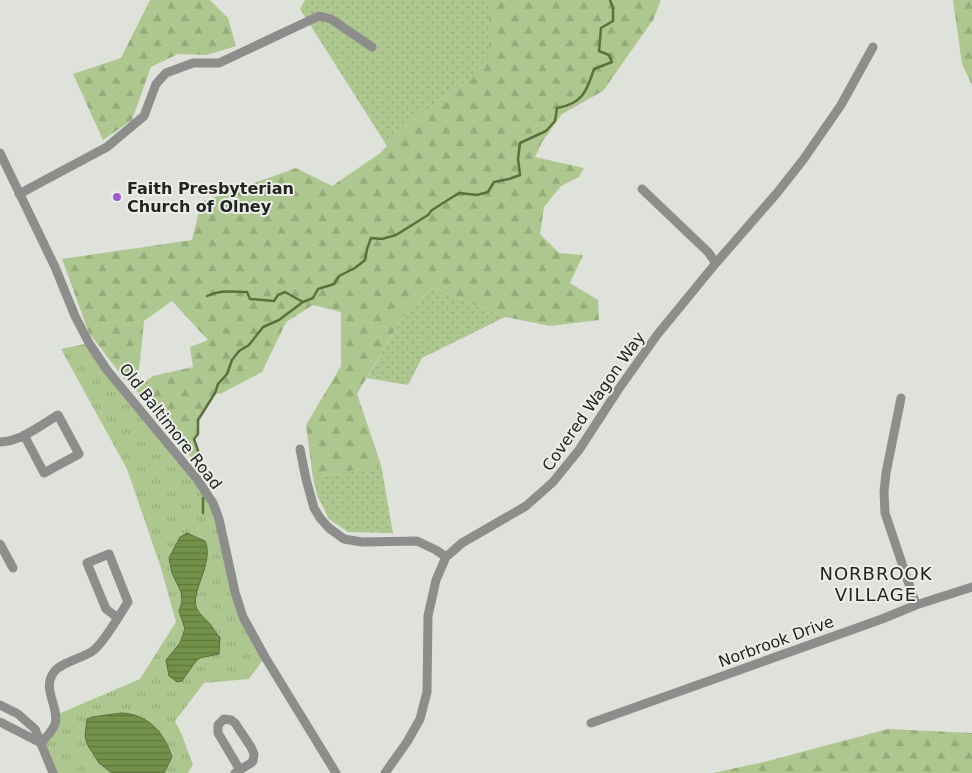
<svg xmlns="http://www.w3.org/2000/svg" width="972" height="773" font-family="'DejaVu Sans',sans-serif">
<defs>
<pattern id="grass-dots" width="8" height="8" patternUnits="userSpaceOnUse" patternTransform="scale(1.25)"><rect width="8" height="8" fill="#aec790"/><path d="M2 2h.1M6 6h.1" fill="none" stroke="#95ab7c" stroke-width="1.8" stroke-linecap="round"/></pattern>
<pattern id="forest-firs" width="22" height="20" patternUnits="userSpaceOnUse" patternTransform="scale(1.25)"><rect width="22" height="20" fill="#aec790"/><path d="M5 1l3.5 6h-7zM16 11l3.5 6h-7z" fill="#95ab7c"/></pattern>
<pattern id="park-tufts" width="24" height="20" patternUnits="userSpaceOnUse" patternTransform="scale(1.25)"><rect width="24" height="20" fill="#aec790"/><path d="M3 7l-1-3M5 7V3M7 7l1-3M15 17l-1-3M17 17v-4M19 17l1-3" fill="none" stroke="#95ab7c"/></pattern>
<pattern id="water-rules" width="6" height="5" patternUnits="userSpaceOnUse" patternTransform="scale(1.25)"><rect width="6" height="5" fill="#739249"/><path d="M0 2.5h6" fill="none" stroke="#5e773c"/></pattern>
</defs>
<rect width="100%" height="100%" fill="#dfe2db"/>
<path fill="url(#grass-dots)" d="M305 0H489L490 56 465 82 410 122 387 146 300 9Z
M432 288 505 317 422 358 408 385 367 378 400 321Z
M381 465 393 533 348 532 329 519 317 495 313 478Z"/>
<path fill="url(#forest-firs)" d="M150 0H210L228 18 236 46 207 55 178 54 151 67 132 120 103 140 73 74 121 58Z
M489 0H661L653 20 603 91 562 114 542 142 535 157 584 168 579 177 561 186 544 207 540 234 559 253 583 255 570 283 598 300 599 320 550 326 505 317 432 288 400 321 357 394 381 465 313 478 306 425 341 366V312L313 305 286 322 262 372 220 394 215 393C209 399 203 411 199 419 196 426 199 432 194 439L207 477 135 389 153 376 193 367 190 347 208 340 172 301 144 321 139 370 126 381 89 333 62 259 192 240 201 202 296 168 332 186 379 154 410 122 465 82 489 56Z
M953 0H972V85L962 64Z
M888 729 972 733V773H713L764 762Z"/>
<path fill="url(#park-tufts)" d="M89 343 213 503 235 592 265 657 249 679 204 683 175 721 182 735 193 765 188 773H53L41 743 56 715 140 679 176 622 161 568 127 469 61 349Z"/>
<path fill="url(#water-rules)" stroke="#5b713d" d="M187 533 205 541C215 562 189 593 197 609 200 615 206 619 210 624 214 629 215 633 220 637L219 654 200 658 196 661 182 681 177 682 169 676 166 660 180 643 185 629 179 611 182 601 181 592 172 573 169 558 180 537Z
M121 713C148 714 164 732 172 757L164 773H112L99 763 87 744 85 736 87 719 92 717Z"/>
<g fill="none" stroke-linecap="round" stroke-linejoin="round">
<path stroke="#5b713d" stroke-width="2.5" d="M207 296C221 289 232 292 247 292L250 299 274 301 278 295 285 292 303 302
M206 482 207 477 194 439 198 434V420L215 393 218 384 227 374 232 360 239 351 249 345 263 327 279 320 303 302 313 298 318 289 334 284 339 276 355 268 365 260 367 249 371 238 382 239 396 235 428 215 432 210 459 193 477 195 488 192 494 182 509 179 520 175 518 159 520 143 546 131 555 121 557 108C582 104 587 91 594 69L612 62 609 55 599 51 601 28 613 21V8L610 0
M203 513V498"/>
<path stroke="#8d8e8c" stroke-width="9" d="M0 153 55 267 75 316 89 343 107 370 197 479 213 503 219 519 235 592 243 617 265 657 336 773
M642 189 708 252 716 263
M19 194 107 147 144 116 156 84 166 73 193 63H219L319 16 331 19 372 47
M901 398 886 473 884 492 885 513 916 605
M0 442C20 442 41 425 58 415L79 454 44 473 24 435
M300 449 306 479 314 508 320 518 329 528 344 539 362 542 417 541 436 550 446 557
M0 544 13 568
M0 705 18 714 35 729 53 773
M0 722 41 743
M591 723 882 619 916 605 972 587
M41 743C46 737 52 732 55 724 60 707 41 689 54 672 61 662 84 658 94 650 105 641 120 614 128 602L109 554 87 563 106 609 118 618
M235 773 251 763 253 761 254 754 251 747 235 723 231 720 224 719 218 725V733L240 770
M385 773 407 742 420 719 427 692 428 616 436 580 446 557 462 543 526 506 553 482 579 450 618 390 657 335 716 263 777 193 803 160 841 105 873 47"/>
</g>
<circle fill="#9e5bd1" stroke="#ecefe9" stroke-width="2" cx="117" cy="197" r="5"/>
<g text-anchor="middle" stroke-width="4" stroke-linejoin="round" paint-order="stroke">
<g font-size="16" font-weight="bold" fill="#222421" stroke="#ecefe9" text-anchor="start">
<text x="127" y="194">Faith Presbyterian<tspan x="127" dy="18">Church of Olney</tspan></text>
</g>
<g font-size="16" fill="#222421" stroke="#ecefe9">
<text transform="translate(593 401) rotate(-55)" y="6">Covered Wagon Way</text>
<text transform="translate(171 426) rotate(52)" y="6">Old Baltimore Road</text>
<text transform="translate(776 641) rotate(-20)" y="6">Norbrook Drive</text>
</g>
<g font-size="18" letter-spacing="1" fill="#222421" stroke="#ecefe9">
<text x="876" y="580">NORBROOK<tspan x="876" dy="21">VILLAGE</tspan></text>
</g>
</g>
</svg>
